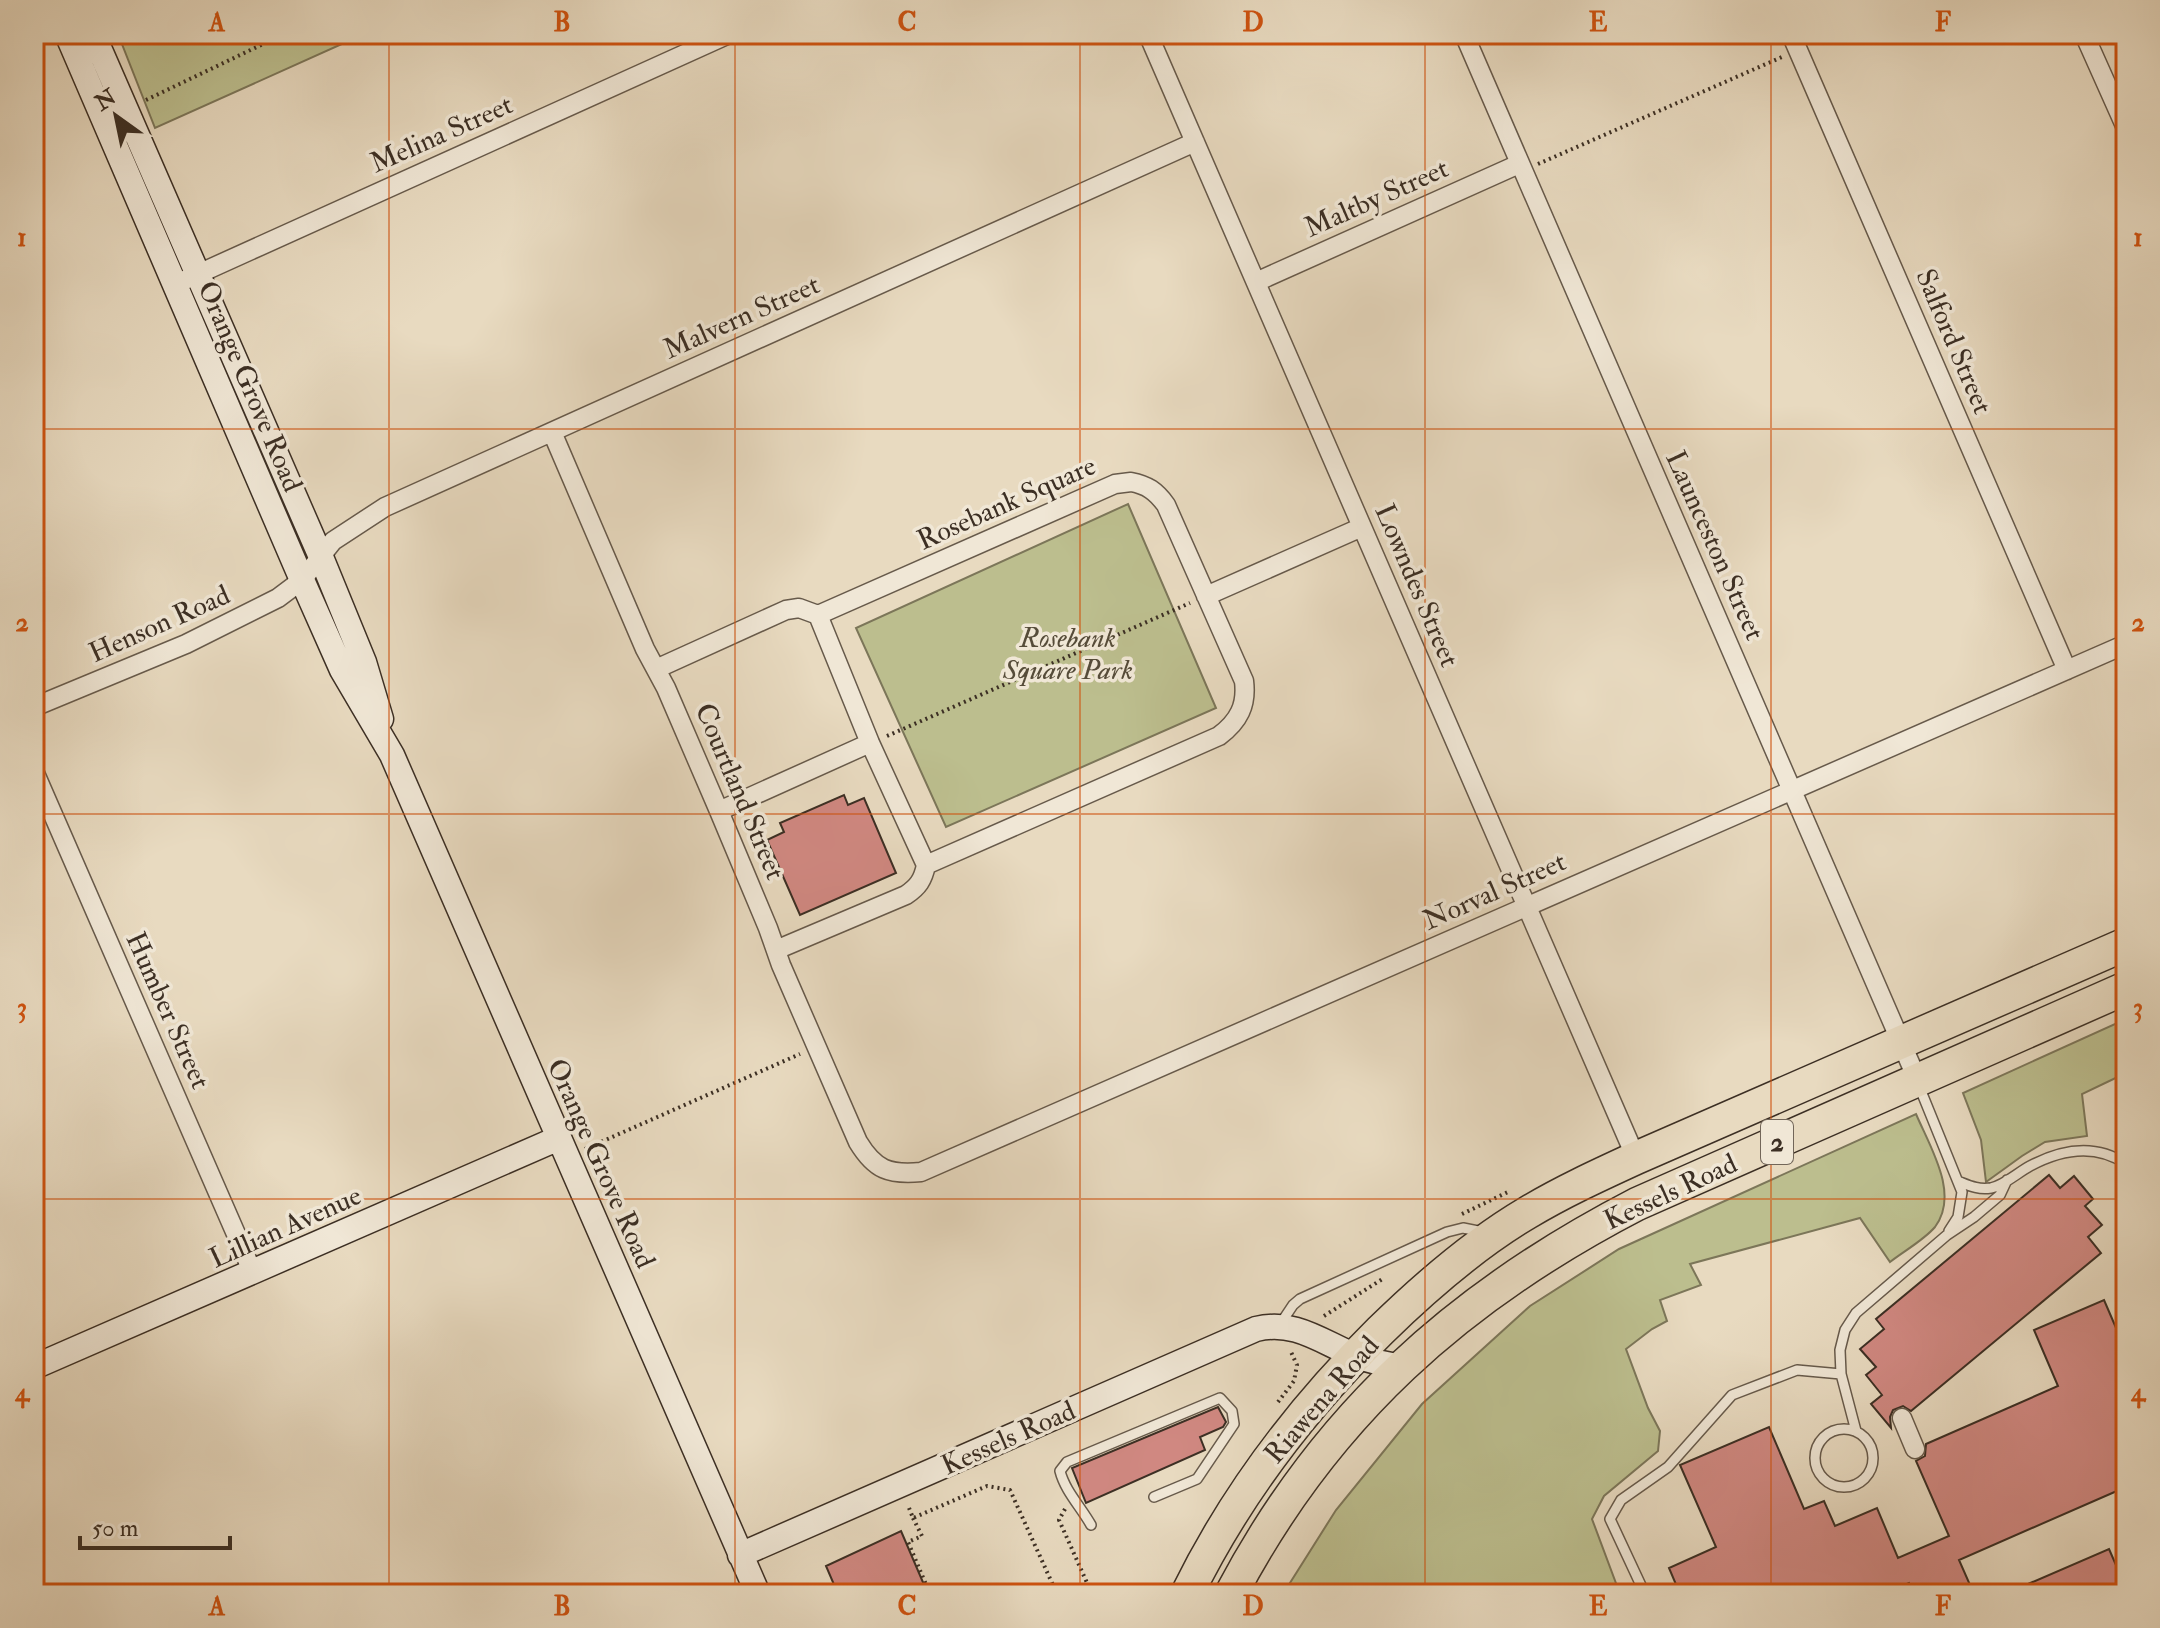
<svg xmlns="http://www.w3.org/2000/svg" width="2160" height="1628" font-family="'IM FELL Double Pica',serif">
<rect width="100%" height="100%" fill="#e8dac0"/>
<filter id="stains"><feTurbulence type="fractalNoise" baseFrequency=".0025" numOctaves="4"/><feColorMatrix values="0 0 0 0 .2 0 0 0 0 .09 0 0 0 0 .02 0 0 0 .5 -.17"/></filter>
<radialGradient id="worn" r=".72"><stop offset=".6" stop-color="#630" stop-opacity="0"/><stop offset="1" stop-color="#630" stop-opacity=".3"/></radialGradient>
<path fill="#bcbe8e" stroke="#7c7659" stroke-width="2" d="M118 34H364L155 128Z
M1128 504 1216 708 946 827 856 628Z
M2126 1019V1073L2082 1094 2087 1136 2045 1142 2022 1156 1986 1182 1981 1140 1963 1093Z
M1916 1114C1930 1147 1960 1194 1935 1227 1924 1240 1904 1251 1890 1262L1860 1218 1690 1264 1701 1285 1660 1300 1667 1321 1652 1329 1626 1349 1648 1408 1660 1431 1658 1451 1604 1496 1592 1519 1620 1594H1283L1336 1510 1422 1404 1530 1306 1619 1249Z"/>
<path fill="#d08881" stroke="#3c2f24" stroke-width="2" d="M844 795 848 805 864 798 896 873 800 915 767 840 784 832 780 823Z
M2049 1175 2060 1188 2074 1176 2093 1199 2085 1206 2102 1225 2088 1237 2101 1253 1911 1411 1903 1406 1893 1410 1890 1417 1891 1428 1871 1404 1882 1395 1866 1375 1876 1367 1860 1349 1884 1329 1876 1319Z
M2104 1300 2126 1351V1487L1959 1560 1974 1594H1914L1909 1583 1883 1594H1680L1669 1568 1716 1547 1680 1465 1769 1427 1804 1509 1824 1501 1835 1526 1877 1508 1898 1558 1949 1536 1916 1461 1925 1456 1926 1444 2058 1386 2034 1330Z
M1218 1407 1226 1422 1223 1427 1200 1437 1205 1450 1086 1503 1072 1468Z
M901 1531 928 1594H838L826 1566Z
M2109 1549 2126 1588V1594H2005Z"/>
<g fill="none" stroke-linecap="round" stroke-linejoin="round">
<g stroke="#675a4b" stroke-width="12">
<path id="lane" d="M1919 1086 1962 1192 1958 1217 1949 1231
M1960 1182C1970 1186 1979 1190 1991 1188 2005 1185 2017 1173 2030 1166 2062 1149 2095 1143 2126 1164
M1281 1323 1293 1305 1300 1299 1447 1232 1463 1228 1483 1232
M1815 1458a29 29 0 1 1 58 0a29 29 0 1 1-58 0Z
M1856 1431 1841 1374 1840 1350 1845 1330 1856 1313 1947 1235 1974 1217 2000 1195 2007 1180
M1091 1525C1081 1507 1065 1491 1060 1471L1067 1462 1220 1398 1232 1411 1234 1424 1197 1479 1154 1497
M1645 1594 1610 1519 1621 1500 1668 1467 1732 1395 1797 1370 1841 1374"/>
</g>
<g stroke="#675a4b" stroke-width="21">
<path id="street" d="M1148 34 1636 1158
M1464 34 1917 1079
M1791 34 2067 670
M2084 34 2126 128
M1256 282 1519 164
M176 284 729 34
M552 432 645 649 666 688 719 811 768 928 781 965 858 1142C875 1170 889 1175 921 1172L2126 644
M1131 482C1147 485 1156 491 1166 505L1244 681C1247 705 1239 721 1219 736L926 865 870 743 818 615 1115 484Z
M1206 596 1362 527
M656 669 786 610 799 608 818 615
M34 707 186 644 278 598 302 580 333 541 385 507 1195 142
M34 771 253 1273
M719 811 870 743
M776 950 906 895C918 887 923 880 926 865
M1902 1418 1915 1449"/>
</g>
<g stroke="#3c2f24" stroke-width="27">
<path id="secondary" d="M67 34 302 580 342 670 392 755 758 1594
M93 34 321 557 364 662 381 719
M34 1367 559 1138
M740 1555 1256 1329C1293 1320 1319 1340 1351 1354 1366 1361 1384 1363 1399 1367"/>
</g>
<g stroke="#3c2f24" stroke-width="35">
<path id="highway" d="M1187 1594C1236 1494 1301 1409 1380 1331 1425 1287 1473 1245 1527 1213 1562 1192 1599 1175 1636 1158L2126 944
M1231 1594C1325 1415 1459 1296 1637 1204L2126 988"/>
</g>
<path stroke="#3c2f24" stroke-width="4" stroke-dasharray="2 4" stroke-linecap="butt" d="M146 100 284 34
M1538 164 1782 57
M887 736 1190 603
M585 1149 800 1054
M1462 1214 1508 1192
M1324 1316 1384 1278
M1278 1402 1294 1381 1297 1365 1291 1352
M909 1508 913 1518 987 1486 1010 1490 1057 1594
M1065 1509 1059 1520 1092 1594
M913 1518 922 1536 908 1542 930 1594"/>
<use href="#lane" stroke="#f0e7d6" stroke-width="9"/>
<use href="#street" stroke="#f0e7d6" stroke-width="18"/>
<use href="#secondary" stroke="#f0e7d6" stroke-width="24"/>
<use href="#highway" stroke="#e8dac0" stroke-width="32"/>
</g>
<path fill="none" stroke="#ce5310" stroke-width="2" stroke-opacity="0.55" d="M389 34V1594M735 34V1594M1080 34V1594M1425 34V1594M1771 34V1594M34 429H2126M34 814H2126M34 1199H2126"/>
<g text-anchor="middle" stroke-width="7" stroke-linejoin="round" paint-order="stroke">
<rect fill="#f0e7d6" stroke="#726659" stroke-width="2" x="1761" y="1120" width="32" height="44" rx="6"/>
<g font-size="26" font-weight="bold" fill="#3c2f24">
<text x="1777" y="1151">2</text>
</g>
<g font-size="28" fill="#3c2f24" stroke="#f0e7d6">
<text transform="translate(441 133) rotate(-24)" y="10">Melina Street</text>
<text transform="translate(1376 197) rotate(-24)" y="10">Maltby Street</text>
<text transform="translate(741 316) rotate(-24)" y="10">Malvern Street</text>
<text transform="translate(1955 341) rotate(67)" y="10">Salford Street</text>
<text transform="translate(251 386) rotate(67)" y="10">Orange Grove Road</text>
<text transform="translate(1006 502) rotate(-24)" y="10">Rosebank Square</text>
<text transform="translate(1716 545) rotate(66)" y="10">Launceston Street</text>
<text transform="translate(1418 585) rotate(67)" y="10">Lowndes Street</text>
<text transform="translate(159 623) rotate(-24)" y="10">Henson Road</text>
<text transform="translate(741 791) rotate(67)" y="10">Courtland Street</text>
<text transform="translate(1494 890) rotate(-24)" y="10">Norval Street</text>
<text transform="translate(169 1010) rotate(66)" y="10">Humber Street</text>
<text transform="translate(602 1163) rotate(66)" y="10">Orange Grove Road</text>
<text transform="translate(1670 1191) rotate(-25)" y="10">Kessels Road</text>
<text transform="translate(285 1226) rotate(-24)" y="10">Lillian Avenue</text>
<text transform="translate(1321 1399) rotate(-49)" y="10">Riawena Road</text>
<text transform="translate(1008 1437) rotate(-24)" y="10">Kessels Road</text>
</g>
<g font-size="28" font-style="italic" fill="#564c39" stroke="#f0e7d6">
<text x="1068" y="647">Rosebank<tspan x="1068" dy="32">Square Park</tspan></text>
</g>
</g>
<rect width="2160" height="1628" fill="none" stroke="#e8dac0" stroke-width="88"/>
<g transform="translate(116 116) rotate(327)" stroke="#f0e7d6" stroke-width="6" paint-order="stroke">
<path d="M0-6L14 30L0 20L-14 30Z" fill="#3c2f24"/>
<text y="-12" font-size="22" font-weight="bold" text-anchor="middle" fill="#3c2f24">N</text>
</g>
<path d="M80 1536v12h150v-12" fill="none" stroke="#3c2f24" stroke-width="4"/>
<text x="92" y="1536" font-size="24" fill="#3c2f24" stroke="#f0e7d6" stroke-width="6" paint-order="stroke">50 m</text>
<rect x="44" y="44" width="2072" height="1540" fill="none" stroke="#ce5310" stroke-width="3"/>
<g font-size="26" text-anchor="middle" font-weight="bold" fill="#ce5310">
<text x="217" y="31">A</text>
<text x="562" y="31">B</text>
<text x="907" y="31">C</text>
<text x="1253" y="31">D</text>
<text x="1598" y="31">E</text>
<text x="1943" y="31">F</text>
<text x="22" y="246">1</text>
<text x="2138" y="246">1</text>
<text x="22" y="631">2</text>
<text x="2138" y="631">2</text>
<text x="22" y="1016">3</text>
<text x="2138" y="1016">3</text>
<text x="22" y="1401">4</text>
<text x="2138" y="1401">4</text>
<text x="217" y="1615">A</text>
<text x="562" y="1615">B</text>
<text x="907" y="1615">C</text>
<text x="1253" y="1615">D</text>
<text x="1598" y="1615">E</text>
<text x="1943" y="1615">F</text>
</g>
<rect width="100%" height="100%" filter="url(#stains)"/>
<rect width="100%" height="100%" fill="url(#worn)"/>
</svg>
